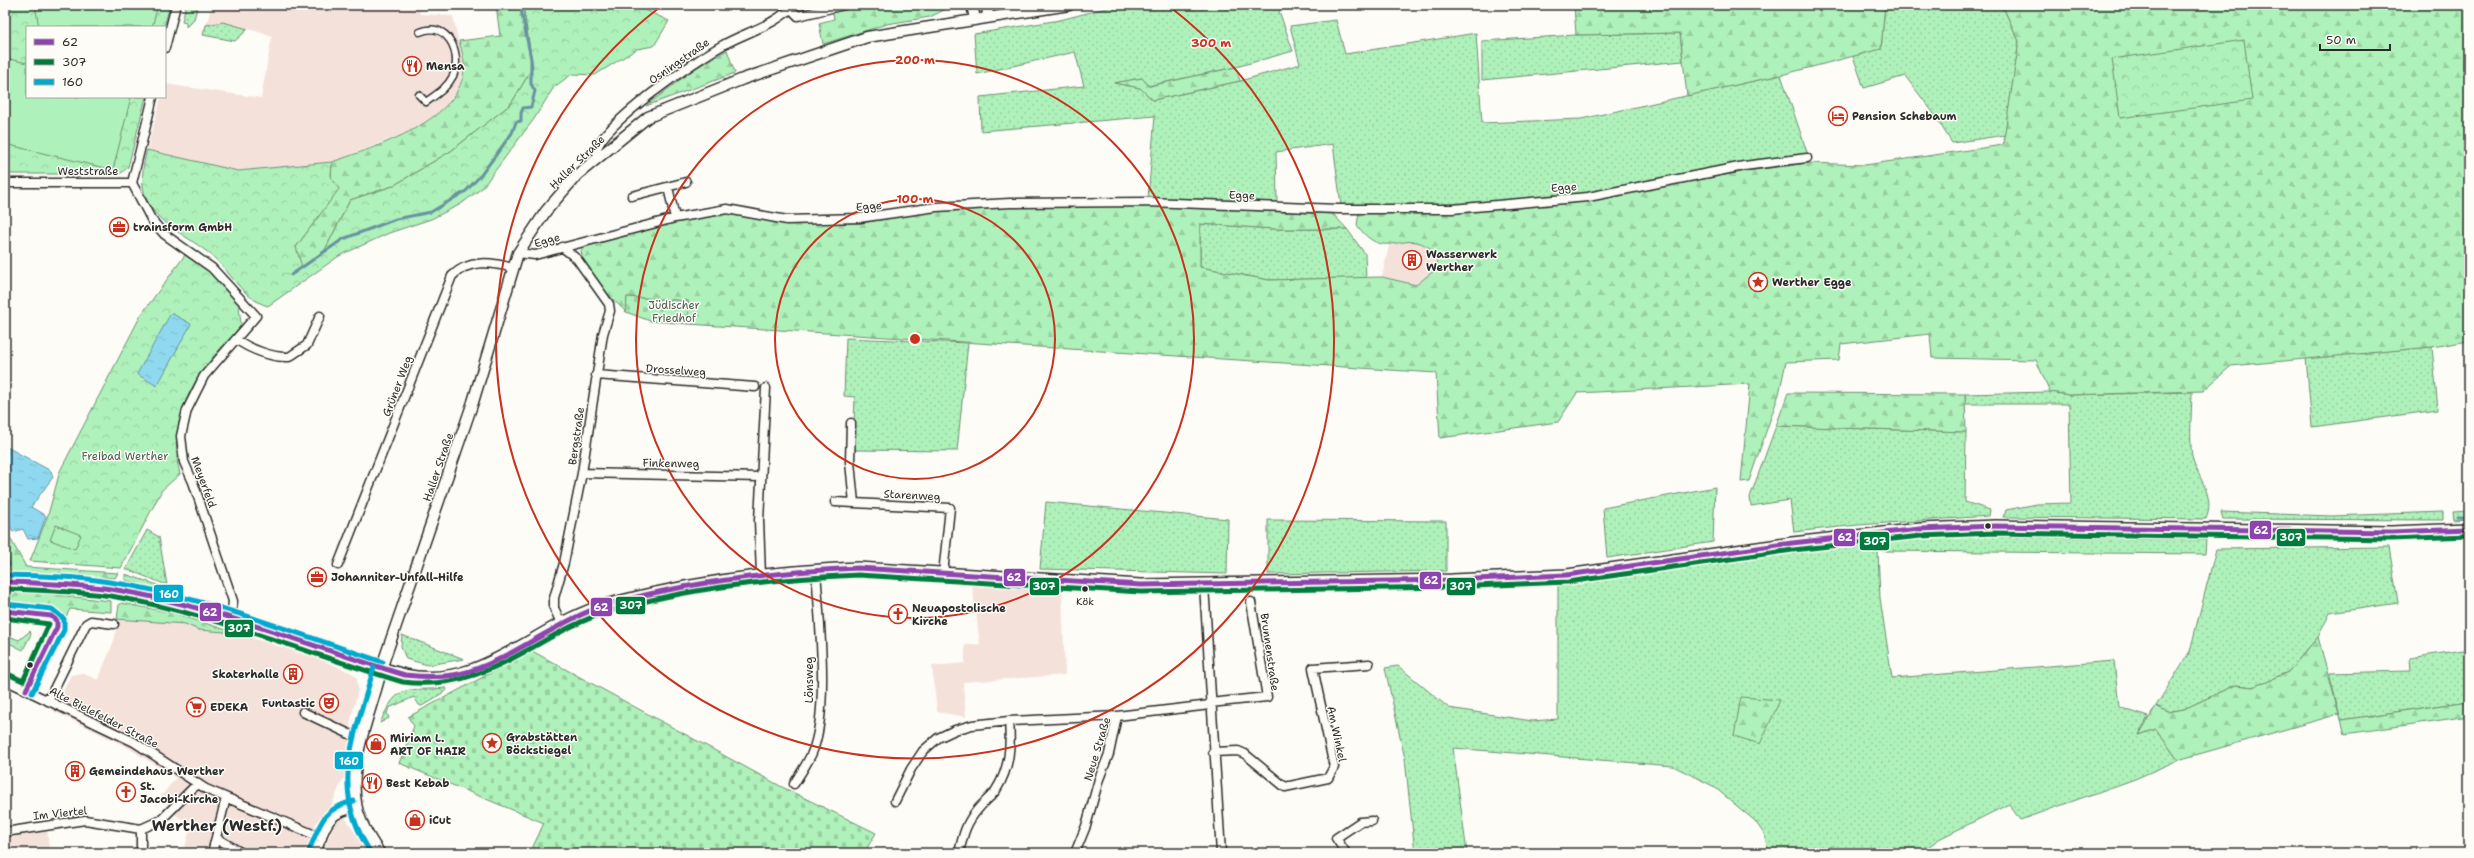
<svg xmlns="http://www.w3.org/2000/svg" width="2474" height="858" font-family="'Shantell Sans',sans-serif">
<defs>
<pattern id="grass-dots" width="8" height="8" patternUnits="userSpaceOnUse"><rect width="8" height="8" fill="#aff1ba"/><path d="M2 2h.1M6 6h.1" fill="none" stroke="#97cfa0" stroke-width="1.8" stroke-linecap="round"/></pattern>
<pattern id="forest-firs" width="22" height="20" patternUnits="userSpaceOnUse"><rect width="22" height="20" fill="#aff1ba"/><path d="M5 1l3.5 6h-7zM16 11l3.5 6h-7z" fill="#97cfa0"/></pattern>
<pattern id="cemetery-stones" width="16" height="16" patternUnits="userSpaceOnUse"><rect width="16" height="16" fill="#aff1ba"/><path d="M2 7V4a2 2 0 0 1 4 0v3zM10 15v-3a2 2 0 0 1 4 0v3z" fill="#97cfa0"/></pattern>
<pattern id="park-crowns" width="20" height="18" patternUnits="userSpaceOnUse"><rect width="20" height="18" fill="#aff1ba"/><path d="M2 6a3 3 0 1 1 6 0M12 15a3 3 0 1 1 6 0" fill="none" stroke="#97cfa0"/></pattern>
<pattern id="water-ripples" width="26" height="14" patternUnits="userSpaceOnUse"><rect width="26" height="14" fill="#8fd9f0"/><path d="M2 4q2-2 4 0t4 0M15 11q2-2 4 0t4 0" fill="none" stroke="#7cbace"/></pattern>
</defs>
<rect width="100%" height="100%" fill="#fdfcf7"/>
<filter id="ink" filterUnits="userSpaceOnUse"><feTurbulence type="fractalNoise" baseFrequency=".025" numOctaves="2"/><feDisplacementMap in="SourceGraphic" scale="8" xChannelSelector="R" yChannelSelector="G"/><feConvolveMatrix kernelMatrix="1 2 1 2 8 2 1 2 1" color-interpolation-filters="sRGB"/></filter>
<g filter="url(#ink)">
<path fill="#f4e2da" d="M212 5H418L420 14 453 16 464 66 459 88 443 109 423 124 399 136 332 162 238 171 147 150 161 97H165V84L261 98 272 36 248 29 235 41 203 35Z
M1409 241H1420L1429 245 1437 256 1436 269 1416 285 1382 277 1389 245Z
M972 585 1062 591 1065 675 963 682 966 717 937 712 932 666 965 663V645L980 644Z
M117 619 185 624 199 630 236 633 319 659 352 673 357 678 358 690 351 719 345 774 311 853H183L192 823 178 817 161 796 176 778 125 746 53 711 71 675 82 673 98 680 115 638Z
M345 817 368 853H322L336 821Z
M47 828 49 849 65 853H15L17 847 10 845V838L15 837 20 832Z"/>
<path fill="url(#grass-dots)" stroke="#6d8e72" d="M186 5H198L194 19 186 27V22L182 21Z
M1118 5H1277L1293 51 1236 67 1148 86 1142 78 1115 83 1140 88 1153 100 1240 81 1300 64 1290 26 1336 20 1345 54 1476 33 1482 123 1581 119 1781 75 1808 155 1744 163 1587 193 1452 205H1341L1333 144 1276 152 1277 203 1148 199 1155 116 981 131 980 97 1084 86 1075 52 977 74 974 34 1060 20Z
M1885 5H2002L2019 41 2005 135 1952 143 1932 111 1905 76 1864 88 1853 56 1881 49Z
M223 22 248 29 235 41 203 35 206 25Z
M1680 33 1683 61 1482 80V41L1576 35Z
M1200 224 1274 229H1347L1365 254 1366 278 1269 280 1200 267Z
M846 338 968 343 957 451 853 450 855 397 844 396Z
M2432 347 2438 410 2312 427 2306 358Z
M2050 392 2069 395 2192 392C2192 409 2188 449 2194 463 2201 482 2215 498 2206 519L2003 517 2006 510 2037 504 2071 503 2069 404H1966L1965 394Z
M1776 426 1966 432 1965 502 1990 510 1989 516 1858 525 1794 532 1790 500 1751 506 1750 497Z
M1715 487 1713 542 1607 558 1603 508Z
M1046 502 1228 519 1227 574 1040 569Z
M2469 511V519L2454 520 2453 512Z
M2221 512 2331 516 2443 512V520L2223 519Z
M1268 520 1446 521V571L1268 574Z
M147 530 159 537 167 585 126 569Z
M1960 536 2206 540 2205 554 1882 551 1880 541Z
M1864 542 1868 552 1878 551 1880 598 1892 678 2114 661 2119 707 2148 717 2139 735 2156 729 2178 760 2135 779 2020 820 2009 804 1939 839 1920 853H1833L1836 850 1833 845 1823 853H1769L1764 834 1755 821 1713 786 1673 766 1453 748 1467 853H1415L1405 759 1385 668 1398 666 1449 708 1532 721 1558 719V586Z
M2389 547 2398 603 2330 613 2318 637 2288 672 2253 687 2236 685 2184 709 2168 712 2156 706 2190 651 2216 549Z
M30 631 31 634 23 650 5 641 6 635 19 640Z
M402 635 464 659 428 665 406 659 401 646Z
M2469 649V701L2341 720 2329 673 2411 671 2410 658Z
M446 688 447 690 422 706 419 705 414 697 389 708 387 713 389 718 380 723C399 681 405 692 446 688Z"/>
<path fill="url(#forest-firs)" stroke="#6d8e72" d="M496 5H523L533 67 511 104 451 151 393 186 350 200 325 250 301 267 296 247 338 189 331 177 332 162C374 147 465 121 464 65 464 57 461 49 459 41L500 36Z
M861 5H954L930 17 887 24 823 44 819 23 834 19 833 12Z
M1574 5H1885L1881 49 1781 75 1687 96 1680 33 1576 35Z
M2002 5H2469V341L2432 347 2231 366 2203 391 2069 395 2050 392 2036 360 1932 358 1930 334 1841 344 1839 360 1786 362 1779 394 1749 481 1741 482 1750 384 1577 393 1558 422 1440 438 1436 373 688 324V301L627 297 626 312C609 295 584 276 581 250L593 242 675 222 726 214 786 223H861L936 211 1011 207 1148 206 1333 214 1347 229H1274L1200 224V267L1269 280 1382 277 1416 285 1436 269 1437 256C1408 220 1387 268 1357 225L1359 213 1587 200 1747 171 1808 163 1865 165 2003 145 2019 41Z
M727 50 735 73 646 106 694 69Z
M1236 67 1240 81 1153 100 1140 88 1114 83 1142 78 1149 86Z
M1788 393 1965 394 1966 432 1776 426Z
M5 529 26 567 118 573 115 578 5 572Z
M125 574 184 594V596L125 580Z
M5 592 47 594 111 601V612L70 609 63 623 59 614 53 610 5 605Z
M122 603 173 613 236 633 199 630 185 624 117 619 119 605Z
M2318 637 2339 714 2178 760 2156 729 2139 735 2156 706 2168 712 2184 709 2236 685 2253 687 2288 672Z
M1741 697 1780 700 1760 744 1734 736Z
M2469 701V716L2345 734 2341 720Z"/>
<path fill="url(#cemetery-stones)" stroke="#6d8e72" d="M627 297 688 301V324L650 321 626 312Z
M532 651 782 787 876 833 864 853H530L544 823 399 763 414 726 408 717Z"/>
<path fill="url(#park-crowns)" stroke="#6d8e72" d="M9 5H170L164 27H27V97H146L128 167 120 174H5V13Z
M523 5H635L669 21 654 46 637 49 595 75 572 74 554 87 534 119 482 188 461 204 431 219 389 233 339 256 268 306C242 299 230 270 210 254 169 222 129 215 147 150L238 171 332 162 331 177 339 189 296 247 302 267 325 250 350 200 393 186 451 151 511 104 533 67Z
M2244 40 2252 100 2120 118 2112 59Z
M185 255 211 273 239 305 241 325C235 335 224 343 217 353 187 387 168 428 180 474L162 490 121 568 30 561 48 515 60 471 141 315Z"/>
<path fill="#aff1ba" stroke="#6d8e72" d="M35 5H158L152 27H39Z
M5 58 27 63V97H131L113 170 5 144Z
M56 525 81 535 75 549 50 540Z"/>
<path fill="url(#water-ripples)" stroke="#6793a1" d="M171 313 191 324 157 386 137 374Z
M5 446 51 471 53 477 31 507 46 516 38 538 28 539 23 529 13 532 5 515Z"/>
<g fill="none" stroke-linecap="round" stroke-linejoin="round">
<path stroke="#6793a1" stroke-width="3" d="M5 16 12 5
M291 275 343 239 396 219 431 212 466 191 481 175 512 133 516 122 521 121V113L523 108 531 107 535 91 531 84V59L520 5
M2458 517H2469
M5 548 9 565"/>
<g stroke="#2b2b2b" stroke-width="9">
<path id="pedestrian" d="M419 95 426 102C437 94 447 88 453 76 463 53 447 20 420 32"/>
</g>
<g stroke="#2b2b2b" stroke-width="11">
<path id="minor" d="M791 9 798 16 844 5
M165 48 176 5
M599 155 596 151C603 123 696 60 723 45 746 32 776 25 794 5
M5 183H132
M132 183 151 219 164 234 212 268 256 316 204 376 187 410 181 436 184 462 193 482 233 601 231 620
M132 183 153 97
M668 187 675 218
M632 196 686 182
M518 253 535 255 675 218 727 209 787 220 859 218 936 207 1010 203 1148 202 1338 209H1452L1588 197 1744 166 1807 158
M236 339C249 349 273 358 289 357L307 345 320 316
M596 375 755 387
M851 423 850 462 854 503 950 508 943 574
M582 473 760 477
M835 502 854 503
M338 565 452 276C469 259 492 262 513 268
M761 576 759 520 766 388
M1204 585 1221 853
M561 623 554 608V598L564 563 582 473 603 334 610 311 609 304 577 259 562 247
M5 680 134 742 206 789 322 838
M48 701 86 624 91 621 114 624
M1210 703 1267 697 1251 602
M303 712 362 740
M1213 752 1238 751 1245 754 1285 787 1328 778 1334 767 1313 668 1369 664
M794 784C800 774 807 764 812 753 830 709 819 618 816 570
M895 801 911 769 923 751 938 738 955 730 972 725 1009 721 1117 716
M141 829 161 820 197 784
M5 832 85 820 141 829
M216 838 242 853
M141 853V829
M212 853 226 798
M316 853C326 827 326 813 356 808
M959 853C963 835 966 822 979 808 984 802 991 797 996 790 1010 768 1011 746 1009 721
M1075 853 1086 826 1099 779 1109 754 1117 716 1210 705
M1346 853 1336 838 1360 822 1372 821"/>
</g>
<g stroke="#2b2b2b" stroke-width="13">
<path id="tertiary" d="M972 5 975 19
M987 5 988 17
M381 669 473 402 518 253 546 211 577 175 648 117 743 79 867 37 1069 5"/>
</g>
<g stroke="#2b2b2b" stroke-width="14">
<path id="secondary" d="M5 582C45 583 86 584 126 592 221 610 312 649 405 675 482 692 539 622 609 604 689 583 775 571 858 568L1141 585 1452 580 1567 575 1792 543 1920 529 1995 526 2391 532 2469 529
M379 853C370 840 359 822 356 806 347 761 371 712 381 669"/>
</g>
<use href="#pedestrian" stroke="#fdfcf7" stroke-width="6"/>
<use href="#minor" stroke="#fdfcf7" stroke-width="8"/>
<use href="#tertiary" stroke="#fdfcf7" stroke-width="10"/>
<use href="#secondary" stroke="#fdfcf7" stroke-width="11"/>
<g stroke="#fdfcf7" stroke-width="8">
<path id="bus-1" d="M5 582C40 583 76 584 111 589 212 605 308 646 405 675 424 677 441 678 459 674 513 661 556 619 610 604 690 581 775 572 858 568L1141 585 1452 580 1567 575 1792 543 1920 529 1995 526 2391 532 2469 529
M5 611 51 616 57 621V627L26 690"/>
</g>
<g stroke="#fdfcf7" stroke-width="8">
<path id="bus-2" d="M5 589C40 590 76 591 111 596 211 613 306 653 403 682 489 693 535 634 610 611 689 587 776 579 858 575L1141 592 1452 587 1568 582 1793 550 1921 536 1995 533 2391 539 2469 536
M5 618 49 624 23 681 8 674"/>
</g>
<g stroke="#fdfcf7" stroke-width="8">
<path id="bus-3" d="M5 575C35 576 66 576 96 580 195 593 289 631 383 662
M6 604 52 609 64 619V630L32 693
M309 851C320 823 323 808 354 801
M371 853C327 787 356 735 374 667"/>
</g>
<use href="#bus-1" stroke="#8e44ad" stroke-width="5"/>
<use href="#bus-2" stroke="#007b3d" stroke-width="5"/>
<use href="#bus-3" stroke="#00a9ce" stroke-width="5"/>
</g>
</g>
<g fill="none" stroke="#c8321e" stroke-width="2">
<circle cx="915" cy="339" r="140"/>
<circle cx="915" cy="339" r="279"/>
<path d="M1170 7A419 419 0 1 1 660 7"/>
</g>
<defs>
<g id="restaurant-ring" transform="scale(1)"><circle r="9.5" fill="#fdfcf7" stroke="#c8321e" stroke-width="1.5"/><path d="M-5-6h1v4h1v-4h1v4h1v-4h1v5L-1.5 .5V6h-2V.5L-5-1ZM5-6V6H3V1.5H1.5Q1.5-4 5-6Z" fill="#c8321e"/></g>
<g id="hotel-ring" transform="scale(1)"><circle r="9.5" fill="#fdfcf7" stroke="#c8321e" stroke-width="1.5"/><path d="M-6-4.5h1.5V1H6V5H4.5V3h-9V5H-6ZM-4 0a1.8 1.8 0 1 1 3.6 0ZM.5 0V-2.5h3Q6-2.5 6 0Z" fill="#c8321e"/></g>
<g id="office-ring" transform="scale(1)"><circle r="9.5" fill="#fdfcf7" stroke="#c8321e" stroke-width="1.5"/><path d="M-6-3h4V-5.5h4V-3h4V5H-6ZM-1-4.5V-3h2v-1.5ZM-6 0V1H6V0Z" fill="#c8321e"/></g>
<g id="building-ring" transform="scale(1)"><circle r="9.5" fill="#fdfcf7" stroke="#c8321e" stroke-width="1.5"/><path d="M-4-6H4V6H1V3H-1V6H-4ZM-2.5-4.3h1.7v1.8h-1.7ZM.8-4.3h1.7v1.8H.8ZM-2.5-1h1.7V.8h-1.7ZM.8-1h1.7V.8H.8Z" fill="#c8321e"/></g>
<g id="sight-ring" transform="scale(1)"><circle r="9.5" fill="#fdfcf7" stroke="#c8321e" stroke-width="1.5"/><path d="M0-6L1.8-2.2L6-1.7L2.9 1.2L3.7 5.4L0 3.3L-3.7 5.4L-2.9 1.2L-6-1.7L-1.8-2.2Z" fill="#c8321e"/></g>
<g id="church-ring" transform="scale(1)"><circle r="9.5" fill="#fdfcf7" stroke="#c8321e" stroke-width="1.5"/><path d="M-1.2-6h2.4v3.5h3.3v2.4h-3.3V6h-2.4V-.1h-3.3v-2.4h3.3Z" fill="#c8321e"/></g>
<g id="theatre-ring" transform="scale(1)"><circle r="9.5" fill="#fdfcf7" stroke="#c8321e" stroke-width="1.5"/><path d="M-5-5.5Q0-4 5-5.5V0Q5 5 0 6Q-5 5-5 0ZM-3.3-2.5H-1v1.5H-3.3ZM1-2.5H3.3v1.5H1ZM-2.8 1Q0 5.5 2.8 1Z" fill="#c8321e"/></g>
<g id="supermarket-ring" transform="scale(1)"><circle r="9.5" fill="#fdfcf7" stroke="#c8321e" stroke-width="1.5"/><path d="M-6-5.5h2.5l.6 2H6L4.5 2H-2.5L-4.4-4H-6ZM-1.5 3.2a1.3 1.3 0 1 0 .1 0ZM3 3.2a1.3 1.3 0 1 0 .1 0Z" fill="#c8321e"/></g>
<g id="shop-ring" transform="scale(1)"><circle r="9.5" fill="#fdfcf7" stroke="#c8321e" stroke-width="1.5"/><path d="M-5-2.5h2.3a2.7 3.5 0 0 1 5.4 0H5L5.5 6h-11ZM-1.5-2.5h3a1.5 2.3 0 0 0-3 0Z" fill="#c8321e"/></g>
</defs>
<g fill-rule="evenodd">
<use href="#restaurant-ring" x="412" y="66"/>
<use href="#hotel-ring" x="1838" y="116"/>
<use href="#office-ring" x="119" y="227"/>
<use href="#building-ring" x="1412" y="260"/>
<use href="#sight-ring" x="1758" y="282"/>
<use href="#office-ring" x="317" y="577"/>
<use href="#church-ring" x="898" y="614"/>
<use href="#building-ring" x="293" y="674"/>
<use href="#theatre-ring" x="329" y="703"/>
<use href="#supermarket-ring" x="196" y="707"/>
<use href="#sight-ring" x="492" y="743"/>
<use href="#shop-ring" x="376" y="744"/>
<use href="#building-ring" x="75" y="771"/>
<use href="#restaurant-ring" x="372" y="783"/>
<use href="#church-ring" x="126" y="792"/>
<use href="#shop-ring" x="415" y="820"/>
</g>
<g fill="#2b2b2b" stroke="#fdfcf7" stroke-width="1.5">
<circle cx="1988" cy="526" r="3.5"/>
<circle cx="1085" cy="589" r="3.5"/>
<circle cx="30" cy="665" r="3.5"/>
</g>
<g text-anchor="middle" stroke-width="3" stroke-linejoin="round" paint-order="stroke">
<g font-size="10" fill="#2b2b2b" stroke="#fdfcf7">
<text x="1085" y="605">Kök</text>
</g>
<g font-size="11" fill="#2b2b2b" stroke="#fdfcf7">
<text transform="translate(679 61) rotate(-35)" y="4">Osningstraße</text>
<text transform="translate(577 162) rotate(-44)" y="4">Haller Straße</text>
<text x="88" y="175">Weststraße</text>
<text transform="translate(1564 187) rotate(-4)" y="4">Egge</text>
<text transform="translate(1242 195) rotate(2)" y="4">Egge</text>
<text transform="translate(869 206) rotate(-5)" y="4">Egge</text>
<text transform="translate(547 240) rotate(-16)" y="4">Egge</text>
<text transform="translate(676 370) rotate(4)" y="4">Drosselweg</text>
<text transform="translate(397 386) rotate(-69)" y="4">Grüner Weg</text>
<text transform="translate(576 436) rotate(-82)" y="4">Bergstraße</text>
<text transform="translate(671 463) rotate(1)" y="4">Finkenweg</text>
<text transform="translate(438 467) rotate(-71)" y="4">Haller Straße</text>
<text transform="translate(204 482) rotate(70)" y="4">Meyerfeld</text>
<text transform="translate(912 495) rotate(3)" y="4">Starenweg</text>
<text transform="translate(1270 652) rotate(82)" y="4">Brunnenstraße</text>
<text transform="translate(809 680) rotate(-90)" y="4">Lönsweg</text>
<text transform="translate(104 717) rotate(27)" y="4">Alte Bielefelder Straße</text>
<text transform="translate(1337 734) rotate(78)" y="4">Am Winkel</text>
<text transform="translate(1097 749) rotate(-73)" y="4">Neue Straße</text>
<text transform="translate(60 813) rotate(-6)" y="4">Im Viertel</text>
</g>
<g font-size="11" font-weight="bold" fill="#2b2b2b" stroke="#fdfcf7" text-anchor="start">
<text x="426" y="70">Mensa</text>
<text x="1852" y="120">Pension Schebaum</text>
<text x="133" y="231">trainsform GmbH</text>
<text x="1426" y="258">Wasserwerk<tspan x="1426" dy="13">Werther</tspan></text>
<text x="1772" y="286">Werther Egge</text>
<text x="331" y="581">Johanniter-Unfall-Hilfe</text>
<text x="912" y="612">Neuapostolische<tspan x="912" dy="13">Kirche</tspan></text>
<text x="279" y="678" text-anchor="end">Skaterhalle</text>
<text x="315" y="707" text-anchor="end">Funtastic</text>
<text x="210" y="711">EDEKA</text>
<text x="506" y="741">Grabstätten<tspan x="506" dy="13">Böckstiegel</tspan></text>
<text x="390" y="742">Miriam L.<tspan x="390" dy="13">ART OF HAIR</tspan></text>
<text x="89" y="775">Gemeindehaus Werther</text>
<text x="386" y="787">Best Kebab</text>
<text x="140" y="790">St.<tspan x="140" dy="13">Jacobi-Kirche</tspan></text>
<text x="429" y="824">iCut</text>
</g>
<g font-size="11" fill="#4c5c4f" stroke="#fdfcf7">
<text x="674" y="309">Jüdischer<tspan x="674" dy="13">Friedhof</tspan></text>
<text x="125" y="460">Freibad Werther</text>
</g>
<g font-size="15" font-weight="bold" fill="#2b2b2b" stroke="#fdfcf7">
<text x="217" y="831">Werther (Westf.)</text>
</g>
</g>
<circle cx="915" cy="339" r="6" fill="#c8321e" stroke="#fdfcf7" stroke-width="2"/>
<g font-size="12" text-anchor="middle" font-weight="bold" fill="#c8321e" stroke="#fdfcf7" stroke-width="3" stroke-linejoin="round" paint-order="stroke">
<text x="1211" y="47">300 m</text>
<text x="915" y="64">200 m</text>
<text x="915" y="203">100 m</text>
</g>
<g stroke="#fdfcf7" stroke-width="1.5">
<rect x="2249" y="520" width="23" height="20" rx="4" fill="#8e44ad"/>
<rect x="1833" y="528" width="23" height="19" rx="4" fill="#8e44ad"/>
<rect x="2276" y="528" width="30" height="19" rx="4" fill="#007b3d"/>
<rect x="1859" y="531" width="31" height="20" rx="4" fill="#007b3d"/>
<rect x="1003" y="568" width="23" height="19" rx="4" fill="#8e44ad"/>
<rect x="1419" y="571" width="23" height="19" rx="4" fill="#8e44ad"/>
<rect x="1029" y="577" width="31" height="19" rx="4" fill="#007b3d"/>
<rect x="1446" y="577" width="30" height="19" rx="4" fill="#007b3d"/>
<rect x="153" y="584" width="31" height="19" rx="4" fill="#00a9ce"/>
<rect x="615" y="596" width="31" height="19" rx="4" fill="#007b3d"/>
<rect x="590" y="597" width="23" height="20" rx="4" fill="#8e44ad"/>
<rect x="199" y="602" width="23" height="20" rx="4" fill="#8e44ad"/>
<rect x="224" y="619" width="30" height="19" rx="4" fill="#007b3d"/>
<rect x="334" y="751" width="30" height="19" rx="4" fill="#00a9ce"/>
</g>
<g font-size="11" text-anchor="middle" font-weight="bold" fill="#fff">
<text x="2261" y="534">62</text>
<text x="1845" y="541">62</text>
<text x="2291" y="541">307</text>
<text x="1875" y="545">307</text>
<text x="1014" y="581">62</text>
<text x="1431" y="584">62</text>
<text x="1044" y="590">307</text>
<text x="1461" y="590">307</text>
<text x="169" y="598">160</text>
<text x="631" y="609">307</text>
<text x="601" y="611">62</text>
<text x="210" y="616">62</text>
<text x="239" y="632">307</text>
<text x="349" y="765">160</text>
</g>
<rect width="2474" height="858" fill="none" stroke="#fdfcf7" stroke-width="20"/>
<rect x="10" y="10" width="2454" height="838" fill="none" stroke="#2b2b2b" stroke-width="1.5" filter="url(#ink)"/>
<rect x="26" y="26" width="140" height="72" fill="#fdfcf7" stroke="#a9a8a5"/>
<rect x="34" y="39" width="20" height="6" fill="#8e44ad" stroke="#a9a8a5"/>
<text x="62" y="46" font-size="12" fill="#2b2b2b">62</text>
<rect x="34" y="59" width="20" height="6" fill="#007b3d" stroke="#a9a8a5"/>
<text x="62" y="66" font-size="12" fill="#2b2b2b">307</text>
<rect x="34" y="79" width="20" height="6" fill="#00a9ce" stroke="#a9a8a5"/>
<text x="62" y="86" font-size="12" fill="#2b2b2b">160</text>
<path d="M2320 44v6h70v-6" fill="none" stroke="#2b2b2b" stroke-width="2"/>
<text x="2326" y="44" font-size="12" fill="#2b2b2b" stroke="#fdfcf7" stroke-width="3" paint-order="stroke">50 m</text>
</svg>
